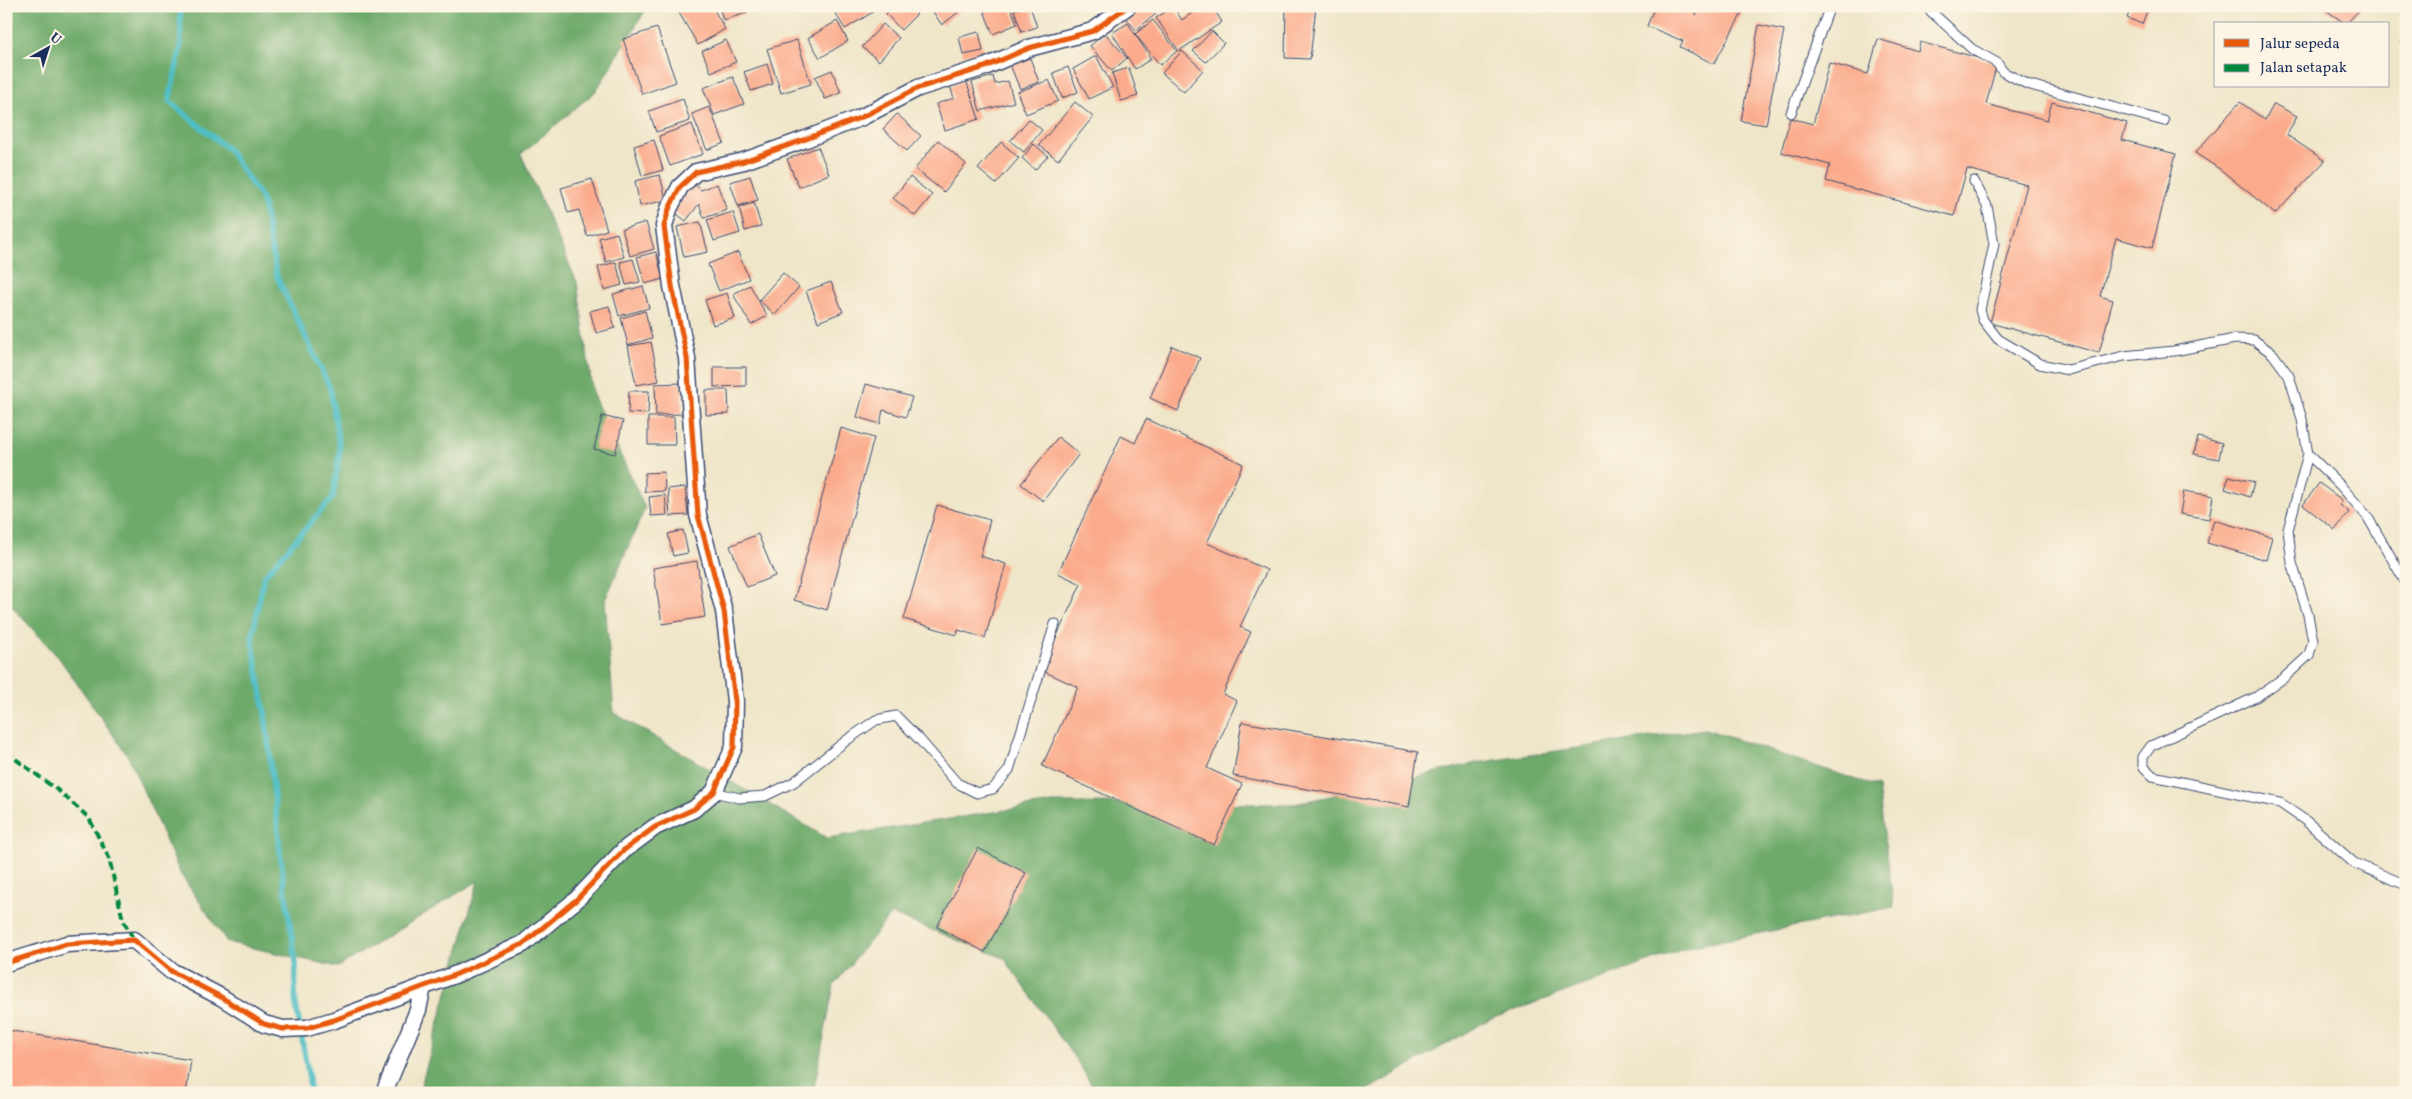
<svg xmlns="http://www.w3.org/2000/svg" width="2412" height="1099" font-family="Vollkorn,serif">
<rect width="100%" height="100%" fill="#fcf5e5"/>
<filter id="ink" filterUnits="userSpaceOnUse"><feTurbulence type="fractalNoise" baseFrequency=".02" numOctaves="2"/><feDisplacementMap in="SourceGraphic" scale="10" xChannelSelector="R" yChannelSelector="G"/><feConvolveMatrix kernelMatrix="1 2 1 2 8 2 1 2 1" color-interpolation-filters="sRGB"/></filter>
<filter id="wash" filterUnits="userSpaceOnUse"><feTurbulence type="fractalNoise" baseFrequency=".0096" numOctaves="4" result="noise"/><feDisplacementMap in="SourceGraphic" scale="20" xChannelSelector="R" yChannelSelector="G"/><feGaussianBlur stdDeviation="1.12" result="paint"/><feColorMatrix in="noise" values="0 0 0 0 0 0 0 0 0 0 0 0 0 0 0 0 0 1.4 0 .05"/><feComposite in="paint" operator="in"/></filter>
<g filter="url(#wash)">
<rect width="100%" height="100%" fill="#efe6c9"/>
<path fill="#6eaa6a" stroke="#446c64" d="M6 6H648L596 91 521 154 577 282 593 395 645 508 605 600 614 713 827 838 1052 803 1295 804 1476 763 1705 729 1878 787 1894 907 1689 947 1488 1020 1362 1093H1096L1081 1067 1004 958 891 914 834 985 813 1093H419L478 881 338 967 227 942 181 875 128 756 59 658 6 600Z"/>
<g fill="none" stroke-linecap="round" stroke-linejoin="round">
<path stroke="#4fbec5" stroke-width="5.5" d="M180 6 181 46 169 101 228 149 262 199 277 277 330 388 340 450 333 497 264 576 252 639 265 713 283 877 296 963 295 999 309 1079 310 1093"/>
</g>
<g id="blocks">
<path fill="#fbaa8b" d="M675 6H712L725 29 698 45Z
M719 6H746L747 13 723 20Z
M831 6H869L873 12 845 29Z
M894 6H909L917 14 901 30 886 14Z
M929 6H966L942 25Z
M982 6H1010L1017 24 993 34Z
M1026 6H1030L1037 27 1022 32 1014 10Z
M1138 6H1149L1156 14 1136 30 1125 17Z
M1202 6H1212L1222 22 1179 51 1156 18 1173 7 1182 20Z
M1286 6H1316L1310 59 1285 58Z
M1655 6H1699L1696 15 1701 6H1746L1714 64 1680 47 1683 41 1647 26Z
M2132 6H2149L2142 24 2127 18Z
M2320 6H2363L2346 24Z
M1153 20 1177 51 1160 65 1135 34Z
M837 21 848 41 820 58 808 38Z
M1128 23 1151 59 1135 69 1112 33Z
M883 24 899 38 879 61 862 47Z
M1759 25 1784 30 1766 125 1741 121Z
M657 28 676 82 642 94 623 39Z
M1212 31 1224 43 1206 62 1193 51Z
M979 32 983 51 963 55 959 37Z
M1105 33 1127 58 1112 71 1090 46Z
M2406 34V45L2401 43Z
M1878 39 1918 51 1920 42 1997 63 1986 104 2047 120 2052 102 2127 123 2122 140 2176 154 2152 248 2116 238 2100 296 2113 300 2099 353 1990 323 2027 185 1967 169 1954 216 1826 181 1830 165 1781 152 1790 118 1813 124 1829 63 1868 74Z
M726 40 736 62 711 72 702 51Z
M797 40 811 84 781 93 767 49Z
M1182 51 1203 70 1184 92 1162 73Z
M1096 56 1113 87 1089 99 1073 69Z
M1030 58 1039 82 1020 89 1010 65Z
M767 64 773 84 751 91 744 72Z
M1068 67 1078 92 1062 98 1053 73Z
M1129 68 1138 96 1121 101 1112 73Z
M832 70 841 93 825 99 815 77Z
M993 76 995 84 1008 81 1014 102 980 111 972 82Z
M733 77 744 104 714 115 703 88Z
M966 80 979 119 945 130 936 104 954 98 950 86Z
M1049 80 1058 101 1026 114 1017 92Z
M683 99 690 121 656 132 649 111Z
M1075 102 1093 117 1058 160 1039 145Z
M2240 102 2265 120 2274 104 2297 116 2287 135 2325 161 2275 214 2221 170 2195 153Z
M709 107 724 143 707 150 692 114Z
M897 114 921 136 907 151 883 129Z
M1029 119 1042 130 1024 152 1010 141Z
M692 124 703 154 670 166 659 136Z
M654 140 663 170 642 176 634 146Z
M938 140 966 164 944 192 915 169Z
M1001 142 1019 158 996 184 978 169Z
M1034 144 1048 156 1035 170 1022 158Z
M818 147 829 174 799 187 787 159Z
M660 175 666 200 640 206 635 181Z
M750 176 758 200 738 206 730 182Z
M910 177 932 195 915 216 893 198Z
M592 179 607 230 587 236 579 210 568 213 561 188Z
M694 184 701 190 717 184 727 210 704 218 699 204 686 221 673 211Z
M754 203 761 226 745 231 739 207Z
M733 212 740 233 714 241 707 220Z
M646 222 654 249 630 256 622 229Z
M700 222 708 252 684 257 677 227Z
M617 233 624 257 606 262 599 238Z
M656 252 663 279 645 284 637 257Z
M738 252 749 279 719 291 708 264Z
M633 259 640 282 626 285 620 262Z
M616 262 622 285 604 290 598 267Z
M783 273 799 287 775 315 759 300Z
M831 282 843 312 818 322 806 291Z
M750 285 767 316 751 325 733 294Z
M643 286 649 308 619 316 613 294Z
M727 293 735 318 713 325 705 300Z
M609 306 615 328 596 333 590 311Z
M645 311 652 338 628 345 621 318Z
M651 342 659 381 636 385 628 346Z
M1172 346 1200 358 1178 411 1150 398Z
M714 367H746V386L714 387Z
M682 383V414L656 415 655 384Z
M866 384 912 397 906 417 883 410 880 424 857 417Z
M706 390H728L729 414 706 415Z
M629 391H649L648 414 628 413Z
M602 416 623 421 615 454 594 449Z
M648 417H674L675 445H648Z
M1146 419 1243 464 1207 543 1267 570 1240 627 1251 632 1223 694 1237 701 1207 768 1242 784 1214 845 1042 766 1078 687 1041 670 1081 584 1058 573 1121 436 1135 443Z
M841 428 874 438 827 610 794 600Z
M1058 437 1079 454 1043 501 1021 484Z
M2198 437 2222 443 2219 459 2194 454Z
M664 472 665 491 645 492V473Z
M2229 476 2254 482 2250 497 2225 489Z
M2319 483 2342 500 2340 505 2349 512 2335 530 2303 505Z
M685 487 688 515 670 516 668 489Z
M2184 491 2213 496 2209 519 2180 514Z
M665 495 667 515 651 516 649 497Z
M937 505 990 520 980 556 1006 564 985 638 958 630 957 635 904 619Z
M2214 520 2272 537 2266 560 2207 543Z
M683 530 688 553 673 556 668 534Z
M758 534 775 576 747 587 730 546Z
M697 561 705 617 662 624 653 568Z
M1242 722 1418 752 1409 807 1233 776Z
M978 848 1026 873 985 952 937 927Z
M6 1030 191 1060 186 1093H6Z"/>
</g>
</g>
<g filter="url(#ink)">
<use href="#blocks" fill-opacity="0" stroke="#3b4a6e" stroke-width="1"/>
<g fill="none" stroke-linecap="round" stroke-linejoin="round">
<g stroke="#3b4a6e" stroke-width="11">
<path id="service" d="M1925 6 1972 49 1997 63 2003 72 2027 84 2164 121
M1791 113 1830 6
M1974 181 1987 206 1994 244 1980 310 1983 320 1998 339 2040 364 2068 370 2124 356 2174 351 2235 339 2254 340 2273 354 2289 376 2302 419 2308 454 2288 530 2292 563 2308 615 2313 641 2309 655 2285 677 2256 697 2151 746 2143 757V766L2153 776 2280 803 2306 821 2354 863 2406 885
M2308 454 2340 485 2367 516 2406 583
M714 792 739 798 765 796 794 782 847 740 876 720 896 716 920 740 957 783 977 793 993 789 1009 770 1055 624"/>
</g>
<g stroke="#3b4a6e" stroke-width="19">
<path id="minor" d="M6 963 67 944 134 940 171 971 221 997 264 1024 283 1029 307 1028 334 1020 457 974 523 944 576 900 624 850 655 827 694 809 714 792 734 747 735 701 724 611 698 515 687 358 672 286 664 226 669 209 680 187 696 172 744 161 806 139 862 117 918 88 985 67 1029 48 1093 31 1128 6
M384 1093 418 1010 423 986"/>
</g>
<use href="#service" stroke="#fff" stroke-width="9"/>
<use href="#minor" stroke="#fff" stroke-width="16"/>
<path stroke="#00873e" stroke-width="4" stroke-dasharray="8 4" stroke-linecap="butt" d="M6 752 60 792 89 818 109 858 123 920 134 940"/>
<g stroke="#fcf5e5" stroke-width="8">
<path id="cycleway" d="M6 963 67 944 134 940 171 971 221 997 264 1024 283 1029 307 1028 334 1020 457 974 523 944 576 900 624 850 655 827 694 809 714 792 734 747 735 701 724 611 698 515 687 358 672 286 664 226 669 209 680 187 696 172 744 161 806 139 862 117 918 88 985 67 1029 48 1093 31 1128 6"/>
</g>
<use href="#cycleway" stroke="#e8590c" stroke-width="5"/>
</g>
</g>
<rect width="2412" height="1099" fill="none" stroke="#fcf5e5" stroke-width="25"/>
<rect x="2214" y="22" width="175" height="65" fill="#fcf5e5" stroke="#a2a6af"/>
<rect x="2224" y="39" width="25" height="8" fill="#e8590c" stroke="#a2a6af"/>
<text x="2260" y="48" font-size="15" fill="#1b2f5e">Jalur sepeda</text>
<rect x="2224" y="64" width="25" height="8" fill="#00873e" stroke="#a2a6af"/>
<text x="2260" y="72" font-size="15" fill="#1b2f5e">Jalan setapak</text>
<g transform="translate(48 48) rotate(39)" stroke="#fcf5e5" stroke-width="4" paint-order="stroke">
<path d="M0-4L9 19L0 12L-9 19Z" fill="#1b2f5e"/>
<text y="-8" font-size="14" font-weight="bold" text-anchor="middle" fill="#1b2f5e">U</text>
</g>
</svg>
